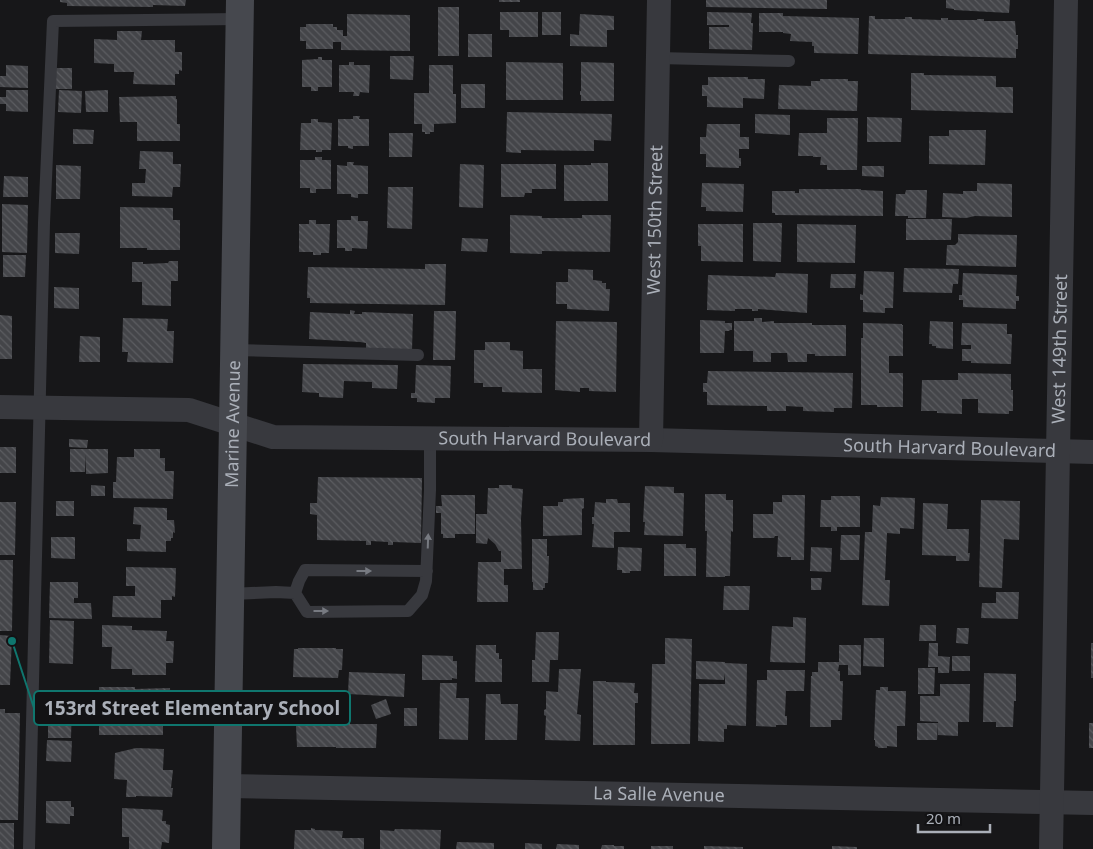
<svg xmlns="http://www.w3.org/2000/svg" width="1093" height="849" font-family="'Noto Sans',sans-serif">
<defs>
<pattern id="building-back-hatch" width="6" height="6" patternUnits="userSpaceOnUse" patternTransform="scale(1.25)"><rect width="6" height="6" fill="#444549"/><path d="M-1 5l2 2M0 0l6 6M5-1l2 2" fill="none" stroke="#5c5d61"/></pattern>
</defs>
<rect width="100%" height="100%" fill="#171719"/>
<path fill="url(#building-back-hatch)" d="M60 0H186L185 6 153 5V7L67 6V3L60 2Z
M499 0H520V2H499Z
M706 0H827V9L706 7Z
M946 0H1010L1009 13 954 10V9L946 8Z
M438 7H459V56H438Z
M500 12H538V37H509V30H500Z
M542 12H561V35H542Z
M707 12 752 13 751 23H753L752 50 709 49V27H729V25H707Z
M759 13H783V16L859 18 858 54 814 53V46H812V42L790 41 791 34 783 33V27V32H759Z
M347 14 410 15V51L341 50V42H333V49H306V41H300V27H306V24H333V27H337V30H343V36H347Z
M580 14 614 16V30H607V47L570 46V34L579 35Z
M869 16H875V19H905V17H912V19L941 20V18H948V20H977V19H984V21H1015L1016 35H1018V49H1016V58L868 54Z
M117 31H142L141 40H175V52H182V71L179 70V74H175V85L133 84 134 72H114V64L94 63V39L117 40Z
M468 34H492V57H468Z
M390 56H414L413 80 390 79Z
M318 57H322V60H332V87H318V91H311V87H302V60L318 59Z
M349 62H354V65H370L369 93 360 92 359 96H353L354 92H339V65H349Z
M506 62 563 63V100H506Z
M581 62 614 63V101H581V95H580V91H581Z
M6 65 28 66V88L0 87V76H6Z
M429 65H453V94H456V123L434 124V132H430V134H425V132H422V124H414V93H429Z
M55 68H72V89H55Z
M911 73H924V75L996 76V87H1013V113L911 110Z
M708 77H748V79H765L764 99 743 98V108L707 107V96H702V85H708Z
M820 79H848V81H858L857 111 778 109 779 85 811 86V81H820Z
M461 84H485V108H461Z
M6 90H28V112L6 111V104H0V97H6Z
M59 90 82 91 81 113 58 112Z
M108 90V112H86L85 91Z
M176 96V99H177V124H180V141H137V122H120L119 97Z
M507 112 612 114 611 141 594 140V151L521 150V153L506 152Z
M755 114 790 115V135L755 133Z
M353 116H360L359 119H369V146H353V149L348 148V146H338V119H353Z
M867 117 902 118 901 142H867Z
M827 118H858L857 170H827V165H820L821 157H813V156H798L799 133H827Z
M311 119H318V122L332 123 331 150H322V152H316V150H300L301 123H311Z
M707 124H740V137H749V149H739V158H741V166H739V168L706 167V154H700V137H706Z
M73 129 94 130 93 144H73Z
M949 130H986L985 165 929 164V136H949Z
M389 133H413L412 157H389Z
M140 151 173 152V164H181L180 187H173L172 197 132 196V183H145L146 169H139Z
M315 157H322V160H331V189H316V193H310V188H300V160H315Z
M347 162H354L353 165 368 166V194H358V198L351 197V194H337V165L347 166Z
M591 163H608V201H564V165H591Z
M460 164 484 165 483 208 459 207Z
M501 164H556V189H532V193H525L524 197H501Z
M56 165 81 166 80 199H56Z
M862 166H884V177L862 176Z
M4 176 28 177V197H3Z
M702 183 744 184 743 212 706 211V207H701Z
M977 183 1012 184V217L975 216 966 218 942 217 943 193 963 194V191H977Z
M388 187H413L412 229 387 228Z
M799 189H861V190L883 191V216L775 215V213H772V191H795V193H799Z
M906 190H927L926 218H908V216H895L896 194H905Z
M2 204 28 205 27 253 2 252Z
M120 207 173 208V220H180V250H147V248H120Z
M510 215 542 216V218H582V215H611L610 252 542 251V254L510 253Z
M351 216H358V221H368L367 249 352 248V251H345V248H337V220H351Z
M906 219H952L951 240H906Z
M309 220H316V224H330L329 253H321V255H313V252H299V224H309Z
M753 223H782L781 262 753 261Z
M698 224H743V262L701 261V246H698Z
M797 224 856 225 855 263 797 262Z
M55 233H80L79 254 55 253Z
M958 234 1017 235 1016 267 946 265 947 245H955L958 242Z
M462 238 488 239 487 252 461 251Z
M3 255H26L25 277H3Z
M169 261H178V281H171V306L142 305V282H132V262H143V264L168 263Z
M425 264H446L445 305 310 303V298H307L308 267 425 269Z
M904 268 959 269 958 284H953L952 293 903 292Z
M568 269 593 270V280L602 281V283H606V289H610L609 311 567 309V304H556V282H568Z
M864 271 894 272 893 308H885V313L863 312V300H860V294L863 295Z
M776 273 808 274 807 313 758 309V311H752V309H735V311L707 310 708 275 775 277Z
M963 273 1017 275 1016 296H1019V301H1016V309L963 307V300H959V295H962Z
M831 274H856L855 288H830Z
M54 287 79 288V309L54 308Z
M350 310 355 311 354 314H362V312L413 314 412 351 366 350V343L360 342 309 339 310 312 350 314Z
M434 311H456L455 360H433Z
M0 315 12 316V359H0Z
M123 318 168 319 167 331H174L173 363 127 362 128 352H122Z
M754 318H762V322L774 321V323H812V325H846V356H815V354H807V362H788L787 353H771V362H753V351H734V321H754Z
M700 320 725 321V323H732V330H730L729 331H725L724 353H700Z
M556 321 617 322 616 392 589 391V388H580V392L555 390Z
M930 321 953 322V349L936 348V346H932V344H929Z
M863 323 902 324V325H903V356H889V373H903V407H877V405H861V338H863Z
M962 323 1007 324V334H1012L1011 364 971 363V361H962V349H971V345H961Z
M80 336 100 337V362H79Z
M485 342H510V350L523 351V369H542V393L502 392V387H483V383H474V350H485Z
M303 364 398 365 397 389 372 388V382L344 381 343 398 319 397V393L302 392Z
M416 365 451 366 450 398H435V403L417 402V398H411V393H415Z
M708 371 853 373 852 408H834V412L803 411V407L786 406V411H767V406L707 405V392H703V383H707Z
M958 373 1011 374V390H1013V411H1009V414L978 413V399H962V414L937 413V411H921L922 380H958Z
M69 439 88 440 87 448 69 447Z
M0 447H16V473H0Z
M70 449H108V473L86 474V454L85 472H70Z
M134 449H160V458H165V471H174L173 499 113 498V482H116L117 457H134Z
M318 477 422 478 421 543 393 542V545H388V542L371 541V545H366V541L317 540V515L310 514V503H317Z
M91 485 105 486V496H91Z
M499 485H512V488L523 489 521 519 522 569H504V585H508V602H477L478 562H501V551H499L495 544 488 538 487 544 476 543V514H487L488 488H499Z
M645 486 674 487V493H684L683 536 644 535 645 522H643Z
M705 494H726V500H733V532L731 531 730 576H725V577H706L707 531H705Z
M441 495H475V534H455V538H443V534H441V513H436V506H442Z
M782 495H805L804 560H791V557H777L778 536H775L774 538H753V514H773V502H782Z
M831 496H860V527H837V531H831V527H820L821 500H831Z
M881 497 915 498 914 529 900 528V534L887 533 885 580H890L889 606 862 605 865 532H872L873 505 880 506Z
M584 498V508L582 509V535L543 536V506H558V502H563V499Z
M606 499H617L618 503H630V532H614V548L592 547 594 524H592V517H594L595 502 606 503Z
M981 500 1020 501 1019 540 1004 539 1002 588 979 587Z
M56 501H74V516H56Z
M0 502H16L15 555H0Z
M923 503 948 504 947 529H969L968 553H970L969 561H956V556L922 555Z
M134 507 167 508V520H174L175 533 173 532V538H171V541H166V552L127 551V539H140L141 525 133 524Z
M841 535H860L859 560H840Z
M51 537H75V559L51 558Z
M532 539H547V556H549L548 583H545V588H543V590H533V582H532Z
M664 544H686V548H696V576H664Z
M618 547 642 548 641 571H630V573H622V570H617Z
M811 547 832 548 831 572 810 571Z
M0 560H13L12 631H0Z
M126 567 176 568 175 597 172 596V600H161V618L112 617 113 596H135V586H126Z
M811 578H822L821 590H811Z
M50 582H78V598H74V603H91L92 619 49 618Z
M724 586H750L749 610H723Z
M996 592H1019L1018 619 981 618 982 603H996Z
M793 617 806 618 805 663 770 662 772 626 793 627Z
M50 620 74 621 73 664 49 663Z
M102 625 132 626V630L167 631 166 641H174L173 663H166V675H132V669H111L112 647H102Z
M920 625H936V641H919Z
M957 628H969L968 644 956 643Z
M536 632H559L558 660H550L549 682H532V660H535Z
M0 635 12 636 10 685H0Z
M665 638 692 639 690 744H651L652 664H665Z
M864 638H884V667L863 666Z
M929 643H938V656L950 657 949 673H938V667H928Z
M1091 643H1093V678H1091Z
M476 645H496V653H499V659H502V682H475Z
M839 645H861V675H848V665H839L838 671H840V681H843L842 720H831V727H810L811 676H812V672H818V662H839Z
M298 648H336V649H343L342 670H339L338 678 293 677 294 649H298Z
M422 655 453 656V661H457V679L452 678V680H422Z
M952 656H970V671H952Z
M696 661 725 662V663L747 664 746 726 727 725V729H724V742L698 741 699 684H725V673L724 680 696 679Z
M918 668H935L934 694H918Z
M559 669H581L577 714 581 715 580 741 545 740 546 716 544 715V710L546 709V691L558 692Z
M767 670H805L804 691H786L785 716H787V725H776V727L756 726 757 680H767Z
M349 672 405 674 404 697 348 694Z
M984 673 1016 674V701H1014L1013 727H996V722H983Z
M593 681H606V682L635 683 634 693H638V703H635V745H593Z
M440 683H457L456 698H469L468 740 439 739Z
M940 684H970L969 722H958V736L938 735V722L920 721V696H940Z
M99 687H135V689L170 688 171 716 163 717V735H99Z
M880 687H888V691H906L905 726H897V747L887 746V748H878V747L875 746V740H874L876 690H880Z
M486 694H500L501 704H518L517 740H485Z
M386 699 391 714 376 719 371 705Z
M48 704H72L71 738H48Z
M325 704H347V708H350V724H377L376 748H336V747H297L296 726H298V706H325Z
M404 708H417V726H404Z
M0 709H5V713H20L18 820H0Z
M917 723H938L937 740H917Z
M1089 723H1093V748H1089Z
M47 740 72 741 71 762 46 761Z
M136 748 164 749 163 770H173L171 788H173L172 797 136 796V797H126L127 780 114 779 115 753Z
M46 801H71V807H74V816H70V824L46 823Z
M122 808 163 810 162 821H166V824L170 825 169 843 162 842 161 849H129V837H122Z
M0 823H14V849H0Z
M311 828 315 829V830L343 831 342 838H364V849H294L295 830H311Z
M395 829 441 830 440 849H380V830L394 831Z
M457 842 494 843V849H456Z
M525 843 542 844V849H525Z
M557 844 579 845V849H556Z
M602 845H614V846H624V849H601Z
M651 846H673V849H651Z
M704 846 743 847V849H704Z
M832 846 857 847V849H832Z"/>
<g fill="none" stroke-linecap="round" stroke-linejoin="round">
<path stroke="#38393e" stroke-width="12" d="M658 58 789 61
M235 350 418 355
M295 593 299 581 305 570 427 571
M230 594 276 592 295 593 307 612 408 611 422 595 426 581 430 490V438
M29 849 44 223 53 21 240 19"/>
<g stroke="#38393e" stroke-width="24">
<path id="s1" d="M0 407 189 410 273 437 651 440 1093 452"/>
<path id="s2" d="M651 440 659 0"/>
<path id="s3" d="M227 786 1093 803"/>
<path id="s4" d="M1051 849 1066 0"/>
</g>
<path stroke="#46484e" stroke-width="28" id="s5" d="M226 849 240 0"/>
</g>
<defs><path id="oneway-solid" d="M-6-.8H1V-3.2L6.5 0L1 3.2V.8H-6Z" transform="scale(1.25)"/></defs>
<g fill="#777a81">
<use href="#oneway-solid" transform="translate(428 541) rotate(-88)"/>
<use href="#oneway-solid" transform="translate(364 571)"/>
<use href="#oneway-solid" transform="translate(321 611)"/>
</g>
<g text-anchor="middle" stroke-width="5" stroke-linejoin="round" paint-order="stroke">
<g font-size="18" fill="#aaafb8" stroke="#121214">
<text dy="6" stroke="none"><textPath href="#s2" startOffset="220">West 150th Street</textPath></text>
<text dy="6" stroke="none"><textPath href="#s4" startOffset="500">West 149th Street</textPath></text>
<text dy="6" stroke="none"><textPath href="#s5" startOffset="425">Marine Avenue</textPath></text>
<text dy="6" stroke="none"><textPath href="#s1" startOffset="549">South Harvard Boulevard</textPath></text>
<text dy="6" stroke="none"><textPath href="#s1" startOffset="954">South Harvard Boulevard</textPath></text>
<text dy="6" stroke="none"><textPath href="#s3" startOffset="432">La Salle Avenue</textPath></text>
</g>
</g>
<path fill="none" stroke="#0f766e" stroke-width="2" d="M12 641L34 708"/>
<circle fill="#0f766e" stroke="#121214" stroke-width="2" cx="12" cy="641" r="5"/>
<rect fill="#121214" stroke="#0f766e" stroke-width="2" x="34" y="691" width="316" height="34" rx="5"/>
<g font-size="19" text-anchor="middle" font-weight="bold" fill="#aaafb8">
<text x="192" y="715">153rd Street Elementary School</text>
</g>
<path d="M918 824v8h72v-8" fill="none" stroke="#aaafb8" stroke-width="2.5"/>
<text x="926" y="824" font-size="15" fill="#aaafb8" stroke="#121214" stroke-width="4" paint-order="stroke">20 m</text>
</svg>
